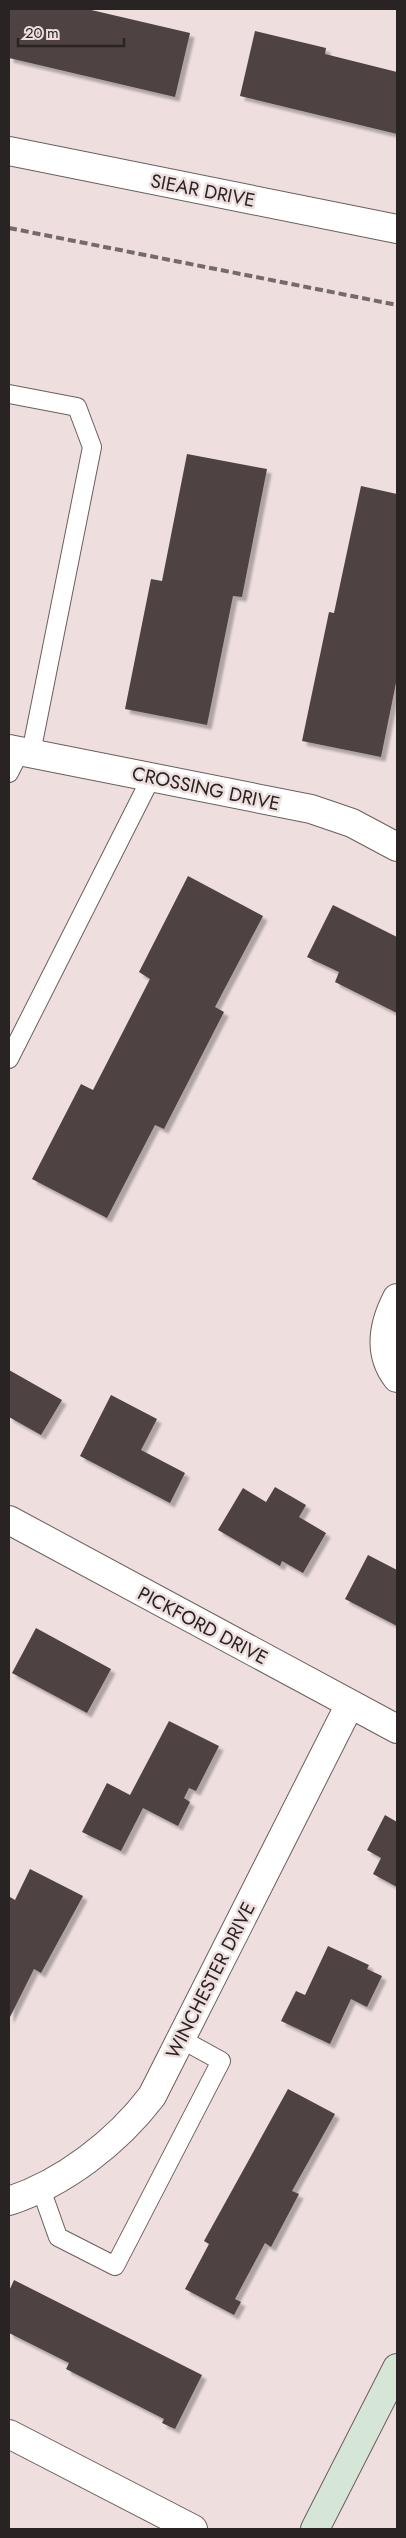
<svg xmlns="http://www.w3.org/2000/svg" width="406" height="2538" font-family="Jost,sans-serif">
<defs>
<filter id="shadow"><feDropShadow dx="4.5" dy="4.5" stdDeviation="1" flood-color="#0004"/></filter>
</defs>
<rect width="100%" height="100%" fill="#eedede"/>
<path fill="#4f4243" filter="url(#shadow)" d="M9 9H87L190 33 175 97 9 58Z
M255 31 326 48 325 54 397 72V134L240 96Z
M187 454 267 469 242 597 233 596 207 725 125 709 151 579 162 581Z
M361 486 397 494V678L381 757 302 741 329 612 334 613Z
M188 876 263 916 215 1007 224 1012 164 1129 155 1125 107 1218 32 1179 81 1084 93 1090 150 979 139 972Z
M333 905 397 937V1013L335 982 339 972 307 957Z
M9 1370 62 1400 41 1435 9 1417Z
M111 1395 157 1419 141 1450 185 1473 170 1503 80 1456Z
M275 1487 306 1505 299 1517 326 1533 303 1573 282 1561 280 1566 218 1530 243 1488 266 1502Z
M368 1555 397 1570V1626L345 1599Z
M36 1628 111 1669 87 1713 12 1673Z
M169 1721 219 1746 196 1791 189 1788 184 1798 190 1802 178 1826 143 1808 121 1851 82 1832 107 1783 130 1795Z
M385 1815 397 1822V1887L373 1874 381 1858 367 1850Z
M30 1869 83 1896 41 1973 34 1969 9 2019V1899L10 1897 15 1900Z
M328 1946 369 1965 367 1969 382 1976 367 2007 351 1999 330 2044 281 2021 296 1991 305 1995Z
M288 2089 335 2114 292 2191 299 2194 271 2247 265 2243 235 2299 241 2302 234 2315 185 2289 209 2244 204 2241Z
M14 2280 202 2375 175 2429 162 2423 164 2419 66 2369 69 2363 9 2333V2291Z"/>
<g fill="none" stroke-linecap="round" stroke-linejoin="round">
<g stroke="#6c5e5f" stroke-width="20">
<path id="lane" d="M9 394 77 407 92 447 31 753
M9 773 20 751
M9 1059 152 776
M41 2189 58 2237 115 2266 221 2061 181 2039"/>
</g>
<g stroke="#6c5e5f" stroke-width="30">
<path id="street" d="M9 151 397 229
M9 749 311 809 352 823 397 847
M397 1298C383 1325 378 1353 397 1378
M9 1520 397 1729
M9 2201C64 2183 117 2142 152 2096L350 1704
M9 2434 193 2529"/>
</g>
<g stroke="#6c5e5f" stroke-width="30">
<path id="secondary" d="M315 2529 397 2368"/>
</g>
<use href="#lane" stroke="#fff" stroke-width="18"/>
<use href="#street" stroke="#fff" stroke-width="28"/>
<use href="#secondary" stroke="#d5e6d6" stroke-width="28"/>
<path stroke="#746a6a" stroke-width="4" stroke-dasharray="8 4" stroke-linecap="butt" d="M9 228 397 305"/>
</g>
<g text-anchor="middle" stroke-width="5" stroke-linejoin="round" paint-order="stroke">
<g font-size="19" fill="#292323" stroke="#eedede">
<text transform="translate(203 190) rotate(11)" y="7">SIEAR DRIVE</text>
<text transform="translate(206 788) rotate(12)" y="7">CROSSING DRIVE</text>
<text transform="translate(203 1625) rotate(28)" y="7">PICKFORD DRIVE</text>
<text transform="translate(210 1980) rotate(-63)" y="7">WINCHESTER DRIVE</text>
</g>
</g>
<rect width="406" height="2538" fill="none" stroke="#292323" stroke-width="20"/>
<path d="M18 38v8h106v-8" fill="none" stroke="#292323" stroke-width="2.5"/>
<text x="25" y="38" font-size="15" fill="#292323" stroke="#eedede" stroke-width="4" paint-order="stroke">20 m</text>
</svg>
